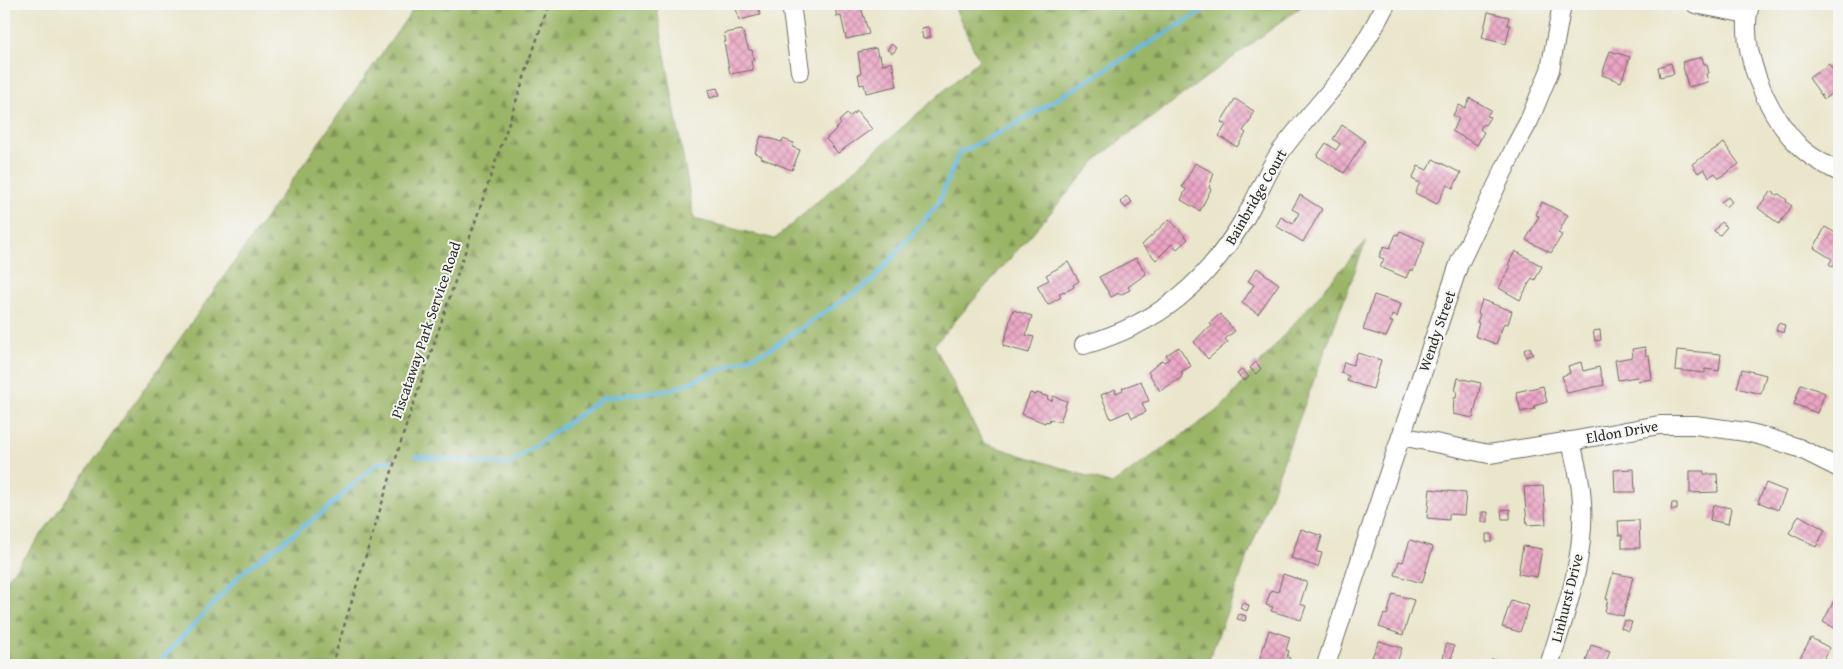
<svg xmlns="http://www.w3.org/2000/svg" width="1843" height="669" font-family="'Gentium Book Plus',serif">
<defs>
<pattern id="forest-firs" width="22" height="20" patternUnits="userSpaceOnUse" patternTransform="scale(1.25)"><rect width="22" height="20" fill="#9ab566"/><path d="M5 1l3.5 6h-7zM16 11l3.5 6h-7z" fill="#7e9354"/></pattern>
<pattern id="building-cross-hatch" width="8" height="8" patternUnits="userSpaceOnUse" patternTransform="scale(1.25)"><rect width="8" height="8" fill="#eba6c5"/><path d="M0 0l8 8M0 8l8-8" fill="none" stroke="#bf87a0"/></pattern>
</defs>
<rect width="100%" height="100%" fill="#f6f6f2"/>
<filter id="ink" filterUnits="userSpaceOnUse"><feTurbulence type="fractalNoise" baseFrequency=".02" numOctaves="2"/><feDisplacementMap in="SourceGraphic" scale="10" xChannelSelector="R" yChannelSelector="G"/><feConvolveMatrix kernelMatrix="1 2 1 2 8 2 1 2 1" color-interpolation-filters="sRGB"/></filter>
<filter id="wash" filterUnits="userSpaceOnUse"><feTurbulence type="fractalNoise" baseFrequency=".0096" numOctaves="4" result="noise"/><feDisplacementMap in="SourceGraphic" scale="20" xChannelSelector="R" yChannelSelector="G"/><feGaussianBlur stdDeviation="1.12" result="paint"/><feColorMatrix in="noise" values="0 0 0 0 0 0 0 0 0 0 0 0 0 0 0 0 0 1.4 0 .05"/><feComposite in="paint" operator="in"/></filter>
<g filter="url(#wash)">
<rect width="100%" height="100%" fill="#eae6cc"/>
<path fill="url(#forest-firs)" stroke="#627048" d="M417 4H656L694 219 775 239 979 60 953 4H1305L1101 155 934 345 983 443 1112 484 1221 408 1366 241 1207 665H4V583L41 535Z"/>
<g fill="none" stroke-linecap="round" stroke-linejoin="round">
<path stroke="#66b9e2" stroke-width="4.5" d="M416 456 508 465 603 398 671 390 768 350 872 281 938 204 959 153 1014 125 1214 4
M156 665 243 572 328 508 376 464 390 461"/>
</g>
<g id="blocks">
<path fill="url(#building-cross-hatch)" d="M735 4H761L762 5 758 6 760 15 739 20Z
M834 4H856L857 8 861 7 869 34 846 39 841 16 837 17Z
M1488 12 1509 17 1507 25H1510L1506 44 1482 38Z
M928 27 931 37 923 39 921 28Z
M742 30 749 50H752L754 60 751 61 753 70 730 74 724 42H726L724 33Z
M891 44 897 48 893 53 887 50Z
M876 48 878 56 880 55 882 65 892 62 897 86 866 93 864 84 860 85 858 74H861L858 52Z
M1610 51 1630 57 1621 82 1602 75Z
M1702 57 1704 64H1707L1709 73 1706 74 1708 82 1688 87 1682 62Z
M1671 63 1674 74 1660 77 1658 67Z
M1829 64 1839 79V88L1824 99 1809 78Z
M717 88 720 95 710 98 708 90Z
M1470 98 1491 110 1487 116 1490 117 1485 125 1483 124 1480 129 1484 132 1477 145 1452 131 1459 119 1453 115 1459 105 1465 108Z
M1235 99 1254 111 1251 117 1252 118 1243 131 1246 133 1237 147 1219 136 1226 125 1221 122Z
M857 111 872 129 838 153 826 139 841 124 839 121 847 114 849 117Z
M1342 125 1365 141 1344 173 1317 156 1326 143 1336 150 1340 144 1333 139Z
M761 136 782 142 783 139 794 143 792 147 800 150 792 170 761 158 762 156 755 153Z
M1724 143 1739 164 1719 178 1715 173 1709 177 1704 169 1698 173 1692 164Z
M1433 159 1461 173 1453 188 1447 185 1437 204 1415 193 1420 183 1412 179 1418 166 1427 170Z
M1195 163 1214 173 1209 188 1211 189 1200 211 1181 200 1186 189 1182 187Z
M1771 191 1777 195 1779 194 1787 200 1786 202 1792 206 1779 224 1758 208Z
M1300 195 1322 209 1303 242 1276 226 1281 217 1293 224 1299 213 1292 209Z
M1126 196 1132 202 1126 208 1120 202Z
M1728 197 1732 202 1725 207 1721 202Z
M1542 202 1568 215 1558 233 1562 235 1551 253 1526 240 1539 216 1536 215Z
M1169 219 1188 239 1177 249 1172 244 1156 260 1142 245Z
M1721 222 1727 227 1720 235 1714 231Z
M1825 227 1839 235V255L1833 267 1829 264 1832 259 1814 248Z
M1400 231 1425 242 1413 271 1410 269 1406 278 1380 267 1384 259 1379 257 1384 246 1390 248 1396 234 1398 235Z
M1515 251 1542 266 1535 280 1532 278 1520 300 1499 288 1511 266 1508 265Z
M1136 258 1146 274 1128 287 1130 290 1120 295 1119 293 1111 297 1099 277Z
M1068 262 1079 281 1073 285 1074 287 1065 292 1064 291 1059 294 1061 297 1048 305 1037 286 1049 280 1046 275Z
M1257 268 1279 284 1258 314 1242 303 1254 285 1248 281Z
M1374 295 1401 304 1397 317 1392 315 1390 322H1393L1386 337 1363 330Z
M1482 300 1512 311 1508 324 1504 323 1496 344 1475 336 1479 323 1477 322 1480 314 1478 313Z
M1013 310 1032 316 1026 335 1034 337 1029 353 1003 346Z
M1220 314 1235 331 1225 339 1228 342 1208 359 1194 342 1206 329 1207 330 1212 326 1210 323Z
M1778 323 1785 325 1783 333 1776 330Z
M1600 330 1601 340 1595 341 1593 331Z
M1179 347 1191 366 1181 372 1183 375 1181 376V378L1160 391 1148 372 1162 360 1164 362 1169 359 1166 355Z
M1530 347 1533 354 1526 357 1524 350Z
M1645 347 1646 356 1649 355 1652 379 1638 381 1637 377 1618 380 1615 360 1633 357 1632 349Z
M1677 350 1721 354 1719 371 1705 369V373L1675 370Z
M1357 353 1381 360 1373 389 1347 381 1349 376 1341 373 1344 362 1353 365Z
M1256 362 1261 369 1256 374 1250 368Z
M1581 362 1583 371 1599 367 1604 385 1567 393 1562 376 1570 373 1568 366Z
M1242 369 1249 377 1244 381 1237 374Z
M1742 369 1766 375 1761 394 1737 388Z
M1458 378 1481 383 1473 418 1453 414 1454 398H1456L1457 391H1455Z
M1141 381 1149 401 1142 403 1146 412 1132 418 1129 411 1111 419 1101 395 1115 389 1116 393 1123 390 1122 388Z
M1801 384 1825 393 1817 413 1794 404Z
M1543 386 1547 402 1534 406 1535 409 1521 412 1516 392Z
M1030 393 1036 395 1037 393 1048 397 1047 399 1052 401 1053 396 1067 401 1060 422 1050 419 1049 422 1046 421 1045 423 1022 414Z
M1634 469 1635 492H1615L1614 470Z
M1690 471H1704V474H1717L1718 492 1690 493Z
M1766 483 1786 491 1778 510 1758 502Z
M1543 486 1546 524 1527 525 1524 487Z
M1430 489 1466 493 1464 515 1449 514V520L1427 518Z
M1672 503H1677V510H1671Z
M1713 505 1731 508 1728 524 1710 520Z
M1510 509V519H1502L1501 510Z
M1482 512H1488V522H1482Z
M1799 515 1825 530 1816 547 1789 533Z
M1639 520 1640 548H1622V535H1619L1618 521Z
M1301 529 1322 536 1317 552 1322 553 1318 567 1291 558Z
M1486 534H1492V542H1486Z
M1410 540 1433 547 1422 583 1395 575 1399 561 1403 562Z
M1523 546 1542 549 1537 577 1518 574Z
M1613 573 1633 577 1623 616 1605 612 1608 599H1606Z
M1283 574 1307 582 1300 604 1306 606 1301 620 1271 611 1273 607 1266 605 1271 590 1278 592Z
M1839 591V630L1823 622Z
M1393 594 1414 600 1403 635 1379 627 1384 614 1387 615Z
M1511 600 1529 606 1520 632 1502 627Z
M1242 603 1249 605 1247 611 1240 608Z
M1239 614 1246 616 1245 621 1237 619Z
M1624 620 1632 622 1629 631 1621 628Z
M1269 630 1290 637 1286 650 1289 651 1287 657 1290 658 1287 665 1258 664Z
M1811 638 1830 648 1820 665H1796Z
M1379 641 1402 648 1396 665H1367L1368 663 1372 664 1374 657H1372Z
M1446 644 1454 646 1451 660 1443 659Z
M1591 645 1610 651 1605 665H1585Z
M1492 659 1511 665H1490Z"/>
</g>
</g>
<g filter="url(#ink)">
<use href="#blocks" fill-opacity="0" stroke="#6e6c63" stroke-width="1"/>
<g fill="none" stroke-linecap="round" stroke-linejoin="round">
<g stroke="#6e6c63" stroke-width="20">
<path id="street" d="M791 4 800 71
M1695 4 1747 14
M1750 4C1737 49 1768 115 1800 147 1811 158 1826 165 1839 172
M1084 345C1159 323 1205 285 1245 218 1258 196 1267 171 1281 151 1298 128 1318 106 1336 84 1356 59 1372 32 1386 4
M1401 436 1489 454 1571 441 1659 425H1695L1746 432 1762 436 1799 448 1839 468
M1326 665 1387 478 1459 264 1516 145 1529 121 1550 70 1562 4
M1549 665C1567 610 1588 549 1581 490 1579 473 1574 457 1571 441"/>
</g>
<path stroke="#6e6c63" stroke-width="2.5" stroke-dasharray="4 4" stroke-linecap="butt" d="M332 665 405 429 549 4"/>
<use href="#street" stroke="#fff" stroke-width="18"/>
</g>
</g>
<g text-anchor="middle" stroke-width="4" stroke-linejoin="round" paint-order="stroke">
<g font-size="15" fill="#2b2b2b" stroke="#f6f6f2">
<text transform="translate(1256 197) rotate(-60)" y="5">Bainbridge Court</text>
<text transform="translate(426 330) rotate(-71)" y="5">Piscataway Park Service Road</text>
<text transform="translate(1437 331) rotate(-71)" y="5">Wendy Street</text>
<text transform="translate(1622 432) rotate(-10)" y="5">Eldon Drive</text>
<text transform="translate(1567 598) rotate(-76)" y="5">Linhurst Drive</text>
</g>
</g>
<rect width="1843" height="669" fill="none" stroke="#f6f6f2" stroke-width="20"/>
</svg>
